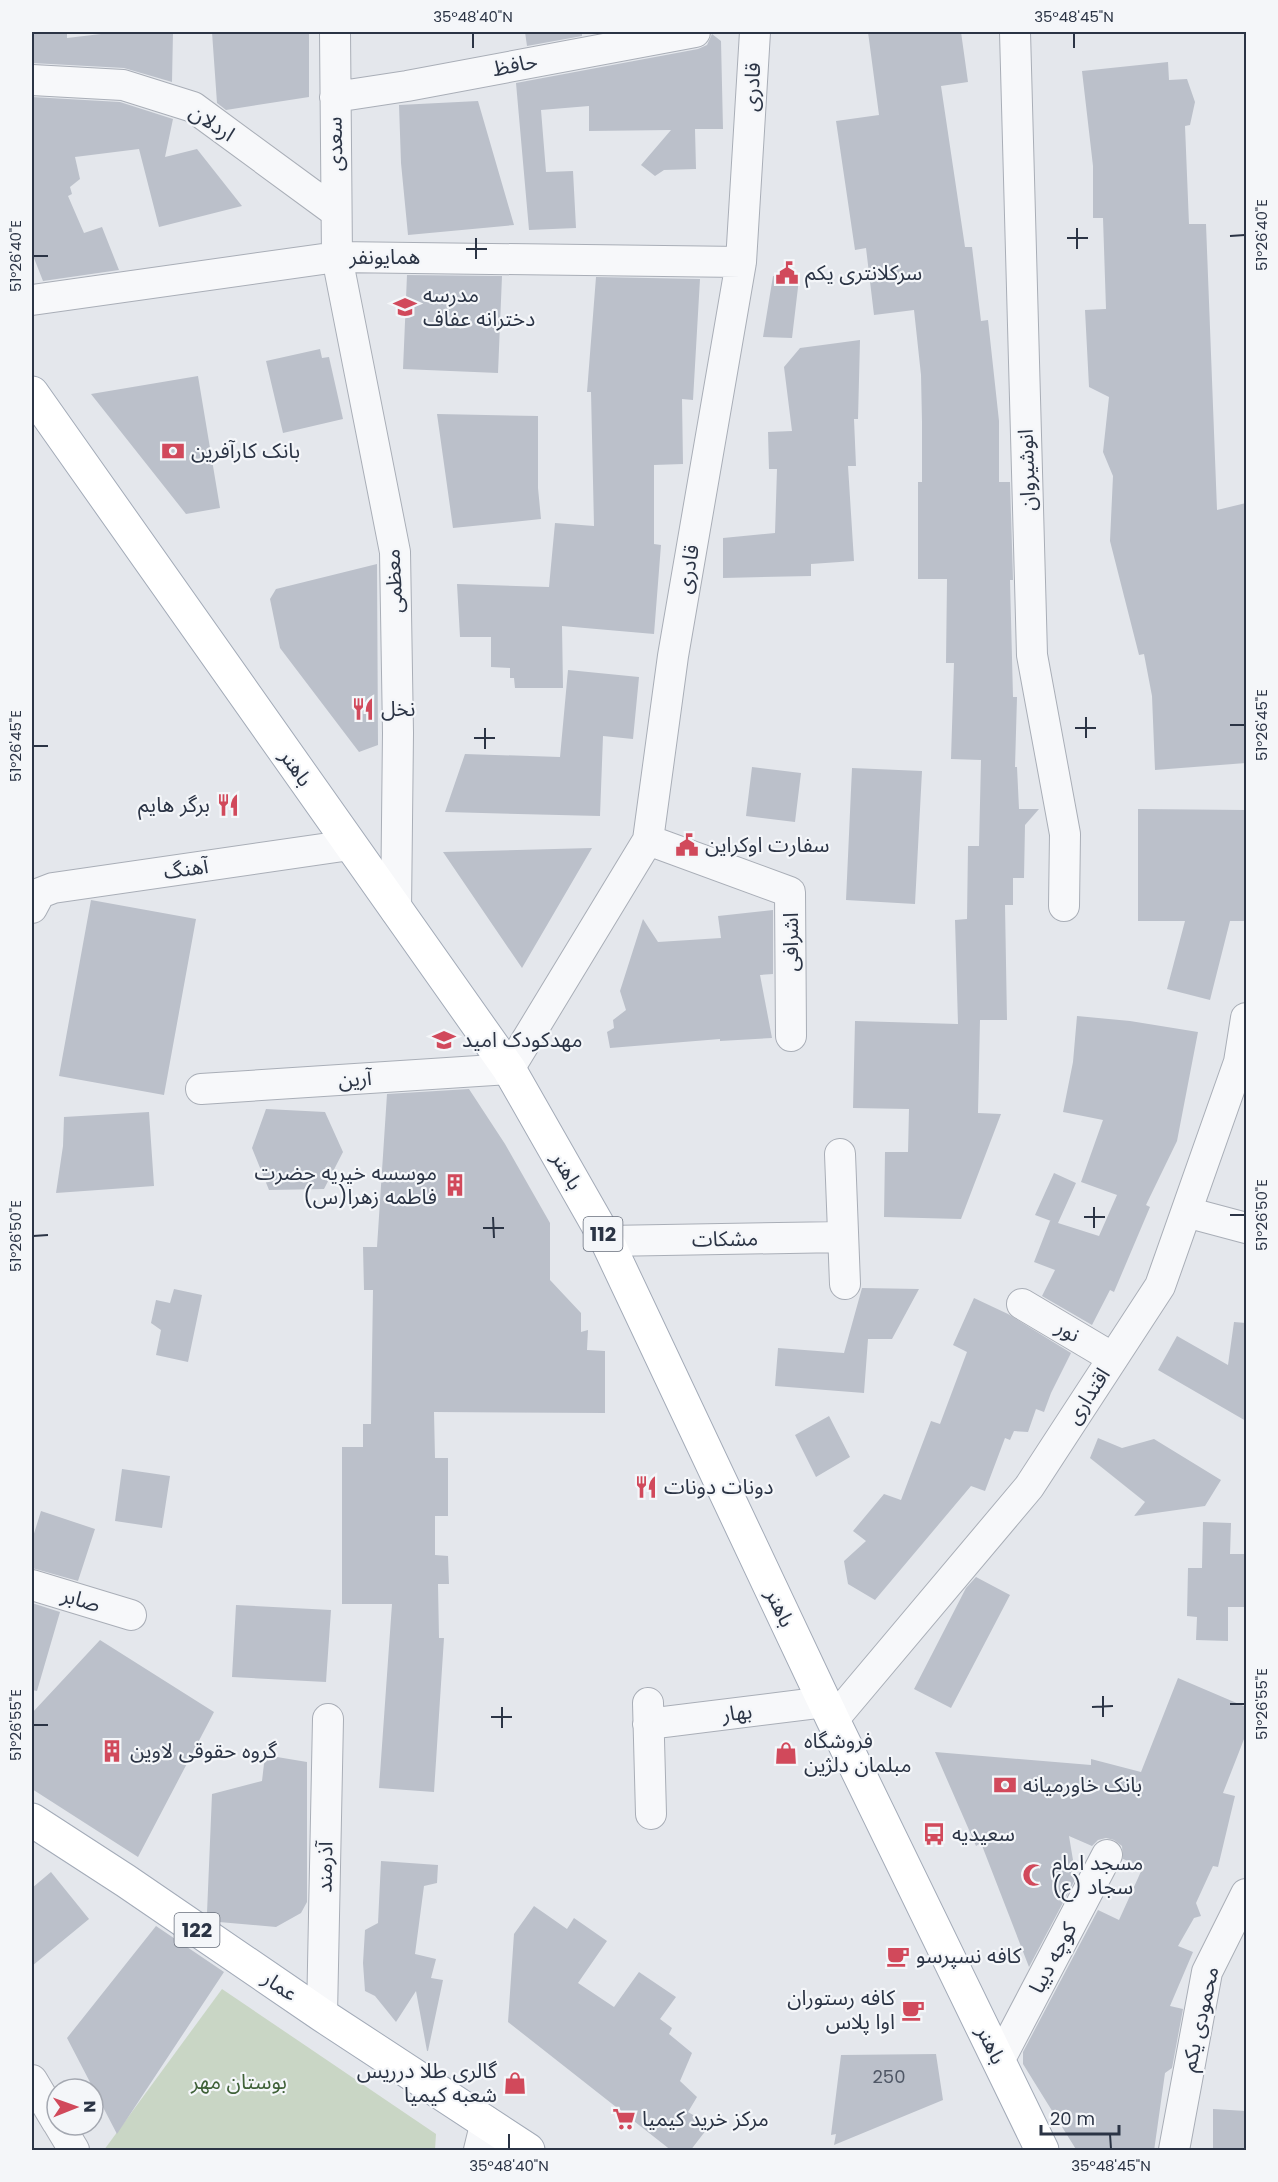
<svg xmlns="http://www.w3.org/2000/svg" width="1278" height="2182" font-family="Poppins,'Noto Sans Arabic',sans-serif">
<rect width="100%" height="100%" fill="#e4e7ec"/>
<path fill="#c9d6c5" d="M222 1989 436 2134 435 2150H104Z"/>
<path fill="#bbc0ca" d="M32 32H67V38L118 32H173L172 82 124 68 32 63Z
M212 32H309V97L226 110 217 103Z
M525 32H582V36L527 46Z
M868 32H961L968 82 941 86 965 247H972L981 321 988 320 999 421V482H1010L1013 580H1010L1013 697H1017L1015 767H1017L1019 809H1039L1025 825 1024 878H1013V905H1005L1007 1020H980L978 1113 1001 1114 961 1219 884 1217 885 1152H908L909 1109 853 1108 855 1021 958 1024 955 920 967 919 968 846H979L981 760 951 759 954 663H946L947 579H918V482H922V422L921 375 914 310 874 315 866 248 855 250 836 121 879 115Z
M712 34 721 41 723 129H695L696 169 664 170 655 176 641 165 671 130 589 131V106L541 110 546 172 573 171 576 228 529 230 516 83 698 49 707 45Z
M1168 62 1169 80 1187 79 1195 102 1190 125 1185 126 1189 224H1206L1217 510 1246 503V763L1155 770 1152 696 1144 654 1139 655 1110 541 1113 476 1103 452 1109 397 1089 387 1085 310 1106 309 1103 218H1093V166L1082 71Z
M32 97 120 102 173 119 165 157 197 149 242 206 159 227 139 149 75 157 80 179 70 187 72 194 68 196 84 233 102 227 119 270 43 281 32 253Z
M478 101 514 225 408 235 401 163 399 105Z
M407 275 502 276 498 373 403 369Z
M773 276 799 279 792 338 763 337Z
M596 277 700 279 693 400 682 399 683 464 654 465V544L661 545 654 634 562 626 563 688H515L514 678H510V668L491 667V637H460L457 584 549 587 555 523 594 526 591 392H587Z
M860 340 858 419H854L856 466H848L854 561 811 564V576L723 578V538L775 533 777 469H769L768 432 792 431 784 367 800 348Z
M320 349 322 358 329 357 343 419 283 433 266 361Z
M198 376 220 508 186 514 91 394Z
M437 414 538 416V488L541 519 453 528Z
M377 564 378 745 359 752 280 648 270 599 276 589Z
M568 670 639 677 633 739 603 736 600 816 445 812 465 754 560 757Z
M752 767 801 773 795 822 746 816Z
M852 768 922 771 915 904 846 900Z
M1138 809 1246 810V921H1230L1210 1000 1167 989 1185 921H1138Z
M592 848 522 968 443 852Z
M91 900 196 919 164 1095 59 1076Z
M773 910V974L760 975 772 1038 720 1041V1039L610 1048 607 1032 614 1028 613 1020 626 1010 620 991 643 919 658 942 721 938 718 916Z
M1077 1016 1130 1021 1198 1032 1177 1141 1146 1205 1150 1207 1114 1292 1110 1290 1092 1325 1042 1296 1055 1270 1034 1262 1050 1221H1051L1035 1215 1054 1173 1076 1183 1058 1223 1099 1236 1117 1195 1081 1182 1103 1120 1063 1112 1073 1062Z
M469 1089 505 1144 550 1223V1280L581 1313V1332L588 1330 587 1350 605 1351V1413L434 1412 435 1458H448V1516H435V1555L448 1556 449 1584H438L439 1638H444L434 1792 379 1788 392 1604H342V1447H363V1424H371L373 1290H364L363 1247H377L387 1094Z
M266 1109 325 1112 343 1152 324 1189 269 1190 252 1148Z
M149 1112 154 1186 56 1193 63 1146 64 1117Z
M862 1288 919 1289 892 1339H868L864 1393 775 1386 778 1348 844 1353Z
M174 1289 202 1295 188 1362 156 1355 161 1330 151 1323 156 1300 170 1303Z
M974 1298 1008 1314 1071 1353 1051 1393 1044 1412 1036 1409 1028 1432 1014 1431 1010 1440 1005 1438 985 1491 971 1486 875 1600 848 1584 844 1561 866 1541 853 1531 884 1494 901 1500 931 1421 940 1424 967 1352 953 1345Z
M1234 1322 1246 1323V1421L1158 1370 1177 1336 1228 1365Z
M829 1416 850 1457 816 1477 795 1435Z
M1098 1438 1122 1448 1154 1439 1221 1480 1205 1506 1134 1516 1145 1502 1090 1458Z
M122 1469 170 1476 162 1528 115 1521Z
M41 1511 95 1529 78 1581 32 1568V1540Z
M1203 1522 1231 1523 1230 1554H1246V1607H1228V1641L1196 1640 1197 1617 1187 1616 1188 1568H1202Z
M976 1577 1010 1595 951 1708 914 1689 966 1588Z
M32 1603 60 1612 37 1691 32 1690Z
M236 1605 331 1610 326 1682 232 1677Z
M100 1640 214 1712 138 1857 32 1789V1713Z
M1178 1678 1246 1707V1734L1223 1793 1235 1796 1218 1867 1213 1866 1196 1903 1201 1916 1194 1918 1178 1946 1193 1952 1170 2006 1183 2009 1172 2068 1165 2073 1154 2151H1077L1023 2064V2052L1098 1910 1119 1920 1143 1867 1123 1859 1122 1846 1114 1840 1106 1838 1098 1840 1092 1846 1069 1836 1076 1878 1029 1967 981 1843 976 1846 935 1752 1091 1765V1759L1141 1772Z
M265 1755 307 1762V1902L301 1913 276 1927 219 1922 207 1913 212 1794 262 1781Z
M381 1861 438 1865 437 1883 424 1886 415 1954 436 1959 431 1978 443 1980 428 2051H427L416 1991 396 2022 375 1996 365 1991 363 1963 365 1930 378 1923Z
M51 1872 89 1919 32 1966V1888Z
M534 1906 567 1929 574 1918 607 1941 578 1983 614 2007 639 1972 676 1997 660 2019 672 2028 669 2034 692 2053 680 2081 697 2097 688 2112 710 2125 690 2151H672L508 2022 514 1934Z
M156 1926 224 1972 117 2134 67 2038Z
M936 2054 943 2100 834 2145 836 2134 831 2135 841 2055Z
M1213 2109 1246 2111V2151H1213Z"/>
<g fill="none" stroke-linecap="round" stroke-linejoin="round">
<g stroke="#a9aeb7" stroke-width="32">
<path id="minor" d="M335 32 337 257 395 552 398 733 396 911
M1015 32 1032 655 1065 834 1064 906
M32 80 123 85 193 107 336 212
M335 97 407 86 695 32
M32 300 337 257 741 262
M648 840 790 892 791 1036
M32 908 40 893 53 888 350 845
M201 1089 509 1069 648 840 673 656 741 262 755 32
M840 1154 845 1284
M1186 1212 1246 1228
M607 1241 843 1237
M1022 1304 1113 1358
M32 1585 131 1615
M648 1703 651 1814
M833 1720 1029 1487 1160 1286 1239 1062 1246 1018
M648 1724 825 1702
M322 2015 328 1719
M999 2061 1107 1855
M32 2080 57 2122
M59 2125 74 2150
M479 2150 486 2121
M1174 2150 1207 1972 1246 1894"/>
</g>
<g stroke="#a3abb8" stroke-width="35">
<path id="primary" d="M32 393 509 1069 607 1241 833 1720 1042 2150
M32 1820 126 1881 322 2015 528 2150"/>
</g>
<use href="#minor" stroke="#f7f8fa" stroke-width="30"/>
<use href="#primary" stroke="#fff" stroke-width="33"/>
</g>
<path fill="none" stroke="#2b3445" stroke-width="2" d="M473 33V48M1074 33V48M1077 228V249M1230 236 1245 235M476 238V259M1067 238H1088M466 249H487M33 256H48M1086 717V738M1230 725H1245M485 728V749M1075 728H1096M474 738H495M33 746H48M1094 1207V1228M1230 1215H1245M493 1217 494 1238M1084 1217H1105M483 1228H504M33 1236 48 1235M1103 1696V1717M1230 1704H1245M502 1707V1728M1092 1707 1113 1706M491 1717H512M33 1725H48M509 2134V2149M1110 2134 1111 2149"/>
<defs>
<g id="civic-bare" transform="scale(1.8)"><path d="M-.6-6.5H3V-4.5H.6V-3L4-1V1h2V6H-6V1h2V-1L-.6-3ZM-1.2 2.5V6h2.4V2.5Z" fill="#d1495b" stroke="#f4f6f9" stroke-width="2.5" paint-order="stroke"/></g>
<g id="school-bare" transform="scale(1.8)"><path d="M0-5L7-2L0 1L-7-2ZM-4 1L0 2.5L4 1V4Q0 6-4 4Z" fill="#d1495b" stroke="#f4f6f9" stroke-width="2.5" paint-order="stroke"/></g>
<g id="bank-bare" transform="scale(1.8)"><path d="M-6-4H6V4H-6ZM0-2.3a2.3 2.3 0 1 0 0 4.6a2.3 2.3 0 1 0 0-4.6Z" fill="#d1495b" stroke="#f4f6f9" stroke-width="2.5" paint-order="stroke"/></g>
<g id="restaurant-bare" transform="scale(1.8)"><path d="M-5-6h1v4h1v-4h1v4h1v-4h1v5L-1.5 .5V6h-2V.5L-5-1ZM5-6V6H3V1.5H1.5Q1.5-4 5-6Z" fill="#d1495b" stroke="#f4f6f9" stroke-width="2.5" paint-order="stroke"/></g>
<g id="building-bare" transform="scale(1.8)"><path d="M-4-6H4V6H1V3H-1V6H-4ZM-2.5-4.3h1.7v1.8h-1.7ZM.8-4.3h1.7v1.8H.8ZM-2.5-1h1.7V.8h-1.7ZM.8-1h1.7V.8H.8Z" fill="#d1495b" stroke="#f4f6f9" stroke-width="2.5" paint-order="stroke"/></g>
<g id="shop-bare" transform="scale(1.8)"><path d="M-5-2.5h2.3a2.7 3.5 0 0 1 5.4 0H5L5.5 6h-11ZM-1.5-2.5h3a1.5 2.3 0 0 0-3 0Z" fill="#d1495b" stroke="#f4f6f9" stroke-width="2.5" paint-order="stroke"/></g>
<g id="bus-bare" transform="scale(1.8)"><path d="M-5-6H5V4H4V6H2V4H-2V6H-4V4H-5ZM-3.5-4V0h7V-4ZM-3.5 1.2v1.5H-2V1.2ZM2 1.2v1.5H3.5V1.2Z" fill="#d1495b" stroke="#f4f6f9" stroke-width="2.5" paint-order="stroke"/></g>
<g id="mosque-bare" transform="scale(1.8)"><path d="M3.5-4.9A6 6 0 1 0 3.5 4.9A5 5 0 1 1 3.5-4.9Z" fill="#d1495b" stroke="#f4f6f9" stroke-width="2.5" paint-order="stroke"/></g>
<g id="cafe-bare" transform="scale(1.8)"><path d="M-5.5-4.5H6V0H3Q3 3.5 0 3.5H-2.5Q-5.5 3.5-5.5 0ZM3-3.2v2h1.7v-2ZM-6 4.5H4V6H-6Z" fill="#d1495b" stroke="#f4f6f9" stroke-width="2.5" paint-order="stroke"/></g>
<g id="supermarket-bare" transform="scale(1.8)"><path d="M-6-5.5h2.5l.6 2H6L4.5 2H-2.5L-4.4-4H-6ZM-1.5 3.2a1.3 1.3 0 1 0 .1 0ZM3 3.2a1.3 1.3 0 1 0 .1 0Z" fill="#d1495b" stroke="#f4f6f9" stroke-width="2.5" paint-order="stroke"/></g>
</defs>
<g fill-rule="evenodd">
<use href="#civic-bare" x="787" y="273"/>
<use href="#school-bare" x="405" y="307"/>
<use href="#bank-bare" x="173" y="451"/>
<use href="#restaurant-bare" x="363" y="709"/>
<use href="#restaurant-bare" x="228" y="805"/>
<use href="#civic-bare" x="687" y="845"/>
<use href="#school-bare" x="444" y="1040"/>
<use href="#building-bare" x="455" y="1185"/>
<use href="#restaurant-bare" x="646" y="1487"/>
<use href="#building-bare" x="112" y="1751"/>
<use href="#shop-bare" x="786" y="1753"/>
<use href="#bank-bare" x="1005" y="1785"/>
<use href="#bus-bare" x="934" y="1834"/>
<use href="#mosque-bare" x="1034" y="1875"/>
<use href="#cafe-bare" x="898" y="1956"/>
<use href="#cafe-bare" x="913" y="2010"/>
<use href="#shop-bare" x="515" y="2083"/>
<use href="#supermarket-bare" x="624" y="2119"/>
</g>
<g text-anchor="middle" stroke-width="4.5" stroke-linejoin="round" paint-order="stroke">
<g font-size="18" fill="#4f5766">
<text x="889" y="2083">250</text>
</g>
<g fill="#f4f6f9" stroke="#676e7b" stroke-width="1.5">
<rect x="583.5" y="1217" width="39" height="34" rx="4.5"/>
<rect x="174.5" y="1913" width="45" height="34" rx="4.5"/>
</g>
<g font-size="20" font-weight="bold" fill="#2b3445">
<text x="603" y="1241">112</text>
<text x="197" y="1937">122</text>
</g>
<g font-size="21" fill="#2b3445" stroke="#f4f6f9">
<text transform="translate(515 65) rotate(-11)" y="7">حافظ</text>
<text transform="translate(752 87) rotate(-87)" y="7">قادری</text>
<text transform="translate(212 123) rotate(33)" y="7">اردلان</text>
<text transform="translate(335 144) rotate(-91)" y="7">سعدی</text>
<text x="385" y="264">همایونفر</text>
<text transform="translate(1027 470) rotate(-92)" y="7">انوشیروان</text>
<text transform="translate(688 569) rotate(-80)" y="7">قادری</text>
<text transform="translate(394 581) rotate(-93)" y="7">معظمی</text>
<text transform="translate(296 768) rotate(55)" y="7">باهنر</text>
<text transform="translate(186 869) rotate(-8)" y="7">آهنگ</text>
<text transform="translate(791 942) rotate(-90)" y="7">اشرافی</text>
<text transform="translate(355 1079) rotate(-4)" y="7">آرین</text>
<text transform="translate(567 1171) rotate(60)" y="7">باهنر</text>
<text transform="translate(725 1239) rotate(-1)" y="7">مشکات</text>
<text transform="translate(1068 1331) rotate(30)" y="7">نور</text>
<text transform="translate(1088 1396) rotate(-57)" y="7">اقتداری</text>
<text transform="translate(81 1600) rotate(17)" y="7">صابر</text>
<text transform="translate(780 1608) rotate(65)" y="7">باهنر</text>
<text transform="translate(737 1713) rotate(-7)" y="7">بهار</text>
<text transform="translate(325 1867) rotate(-89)" y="7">آذرمند</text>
<text transform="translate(1053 1958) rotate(-62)" y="7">کوچه دیبا</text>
<text transform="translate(280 1986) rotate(34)" y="7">عمار</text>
<text transform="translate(1200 2019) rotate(-77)" y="7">محمودی یکم</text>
<text transform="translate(991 2045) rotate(64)" y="7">باهنر</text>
</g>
<g font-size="21" fill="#2b3445" stroke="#f4f6f9" text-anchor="start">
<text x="805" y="280">سرکلانتری یکم</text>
<text x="423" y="302">مدرسه<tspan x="423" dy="24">دخترانه عفاف</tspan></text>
<text x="191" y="458">بانک کارآفرین</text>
<text x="381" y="716">نخل</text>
<text x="210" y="812" text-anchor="end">برگر هایم</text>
<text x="705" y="852">سفارت اوکراین</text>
<text x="462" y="1047">مهدکودک امید</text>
<text x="437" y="1180" text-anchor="end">موسسه خیریه حضرت<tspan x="437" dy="24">فاطمه زهرا(س)</tspan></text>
<text x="664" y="1494">دونات دونات</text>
<text x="804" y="1748">فروشگاه<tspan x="804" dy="24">مبلمان دلژین</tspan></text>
<text x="130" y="1758">گروه حقوقی لاوین</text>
<text x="1023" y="1792">بانک خاورمیانه</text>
<text x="952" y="1841">سعیدیه</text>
<text x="1052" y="1870">مسجد امام<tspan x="1052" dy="24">سجاد (ع)</tspan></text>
<text x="916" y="1963">کافه نسپرسو</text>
<text x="895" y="2005" text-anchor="end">کافه رستوران<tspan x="895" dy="24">اوا پلاس</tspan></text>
<text x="497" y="2078" text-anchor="end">گالرى طلا درريس<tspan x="497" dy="24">شعبه كيميا</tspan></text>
<text x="642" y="2126">مرکز خرید کیمیا</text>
</g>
<g font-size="21" fill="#3f6138" stroke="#f4f6f9">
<text x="239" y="2089">بوستان مهر</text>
</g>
</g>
<rect width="1278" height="2182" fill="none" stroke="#f4f6f9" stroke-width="66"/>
<g transform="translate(75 2107) rotate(89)"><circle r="28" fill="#f4f6f9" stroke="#a4a8b1" stroke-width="1.5"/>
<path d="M0-4.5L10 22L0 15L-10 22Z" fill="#d1495b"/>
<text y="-9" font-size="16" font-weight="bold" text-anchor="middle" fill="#2b3445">N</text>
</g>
<path d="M1041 2125v9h78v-9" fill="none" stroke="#2b3445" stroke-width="3"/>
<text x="1050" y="2125" font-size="18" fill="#2b3445" stroke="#f4f6f9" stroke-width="4.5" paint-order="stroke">20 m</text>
<rect x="33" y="33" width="1212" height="2116" fill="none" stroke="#2b3445" stroke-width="2"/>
<g font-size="15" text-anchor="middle" fill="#2b3445">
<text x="473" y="22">35°48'40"N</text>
<text x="1074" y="22">35°48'45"N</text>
<text transform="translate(1262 235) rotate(-90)" y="5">51°26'40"E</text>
<text transform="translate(16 256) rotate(-90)" y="5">51°26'40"E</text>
<text transform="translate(1262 725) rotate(-90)" y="5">51°26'45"E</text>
<text transform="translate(16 746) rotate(-90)" y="5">51°26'45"E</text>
<text transform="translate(1262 1215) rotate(-90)" y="5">51°26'50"E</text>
<text transform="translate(16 1236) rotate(-90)" y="5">51°26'50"E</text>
<text transform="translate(1262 1704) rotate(-90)" y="5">51°26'55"E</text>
<text transform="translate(16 1725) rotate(-90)" y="5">51°26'55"E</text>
<text x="509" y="2171">35°48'40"N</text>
<text x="1111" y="2171">35°48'45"N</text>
</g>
</svg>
